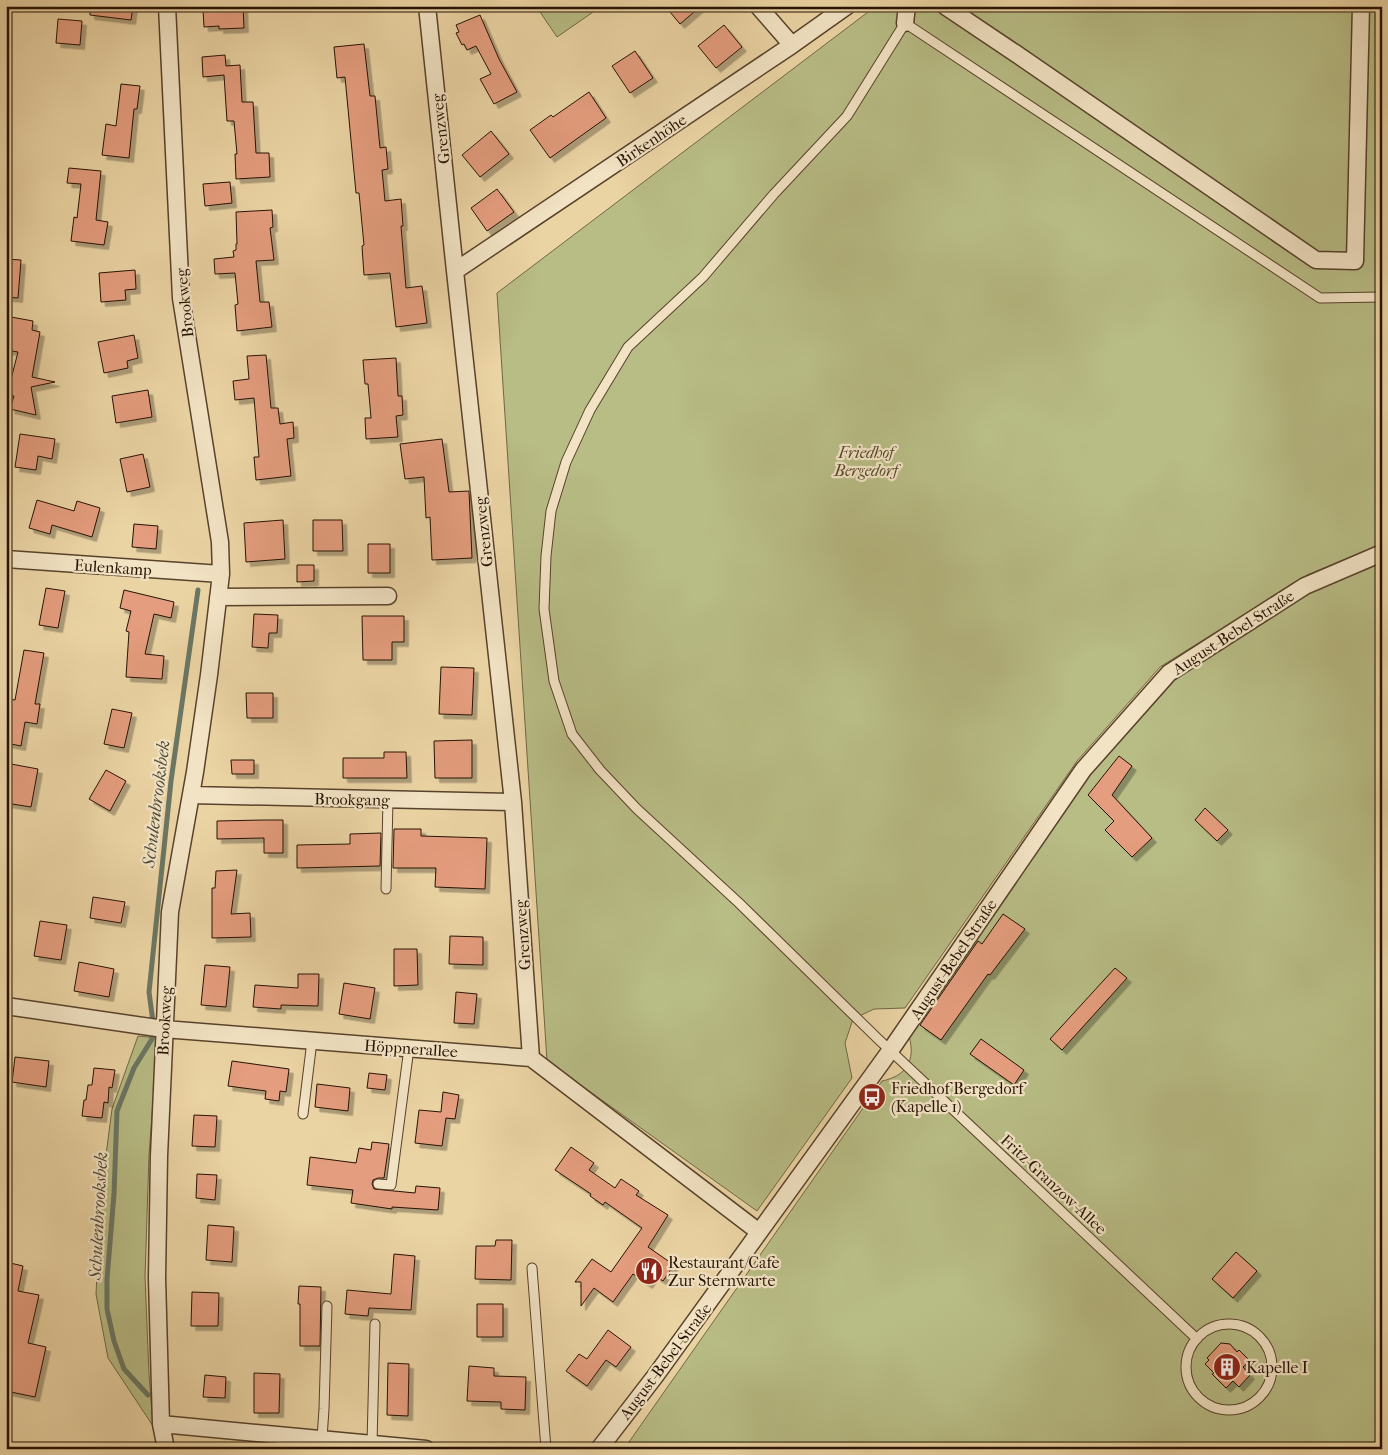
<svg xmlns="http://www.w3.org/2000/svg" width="1388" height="1455" font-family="'IM FELL French Canon',serif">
<defs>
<filter id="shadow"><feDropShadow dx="4.5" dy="4.5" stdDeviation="0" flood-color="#0004"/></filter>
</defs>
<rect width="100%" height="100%" fill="#ebd4a4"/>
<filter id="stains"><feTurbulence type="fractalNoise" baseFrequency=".004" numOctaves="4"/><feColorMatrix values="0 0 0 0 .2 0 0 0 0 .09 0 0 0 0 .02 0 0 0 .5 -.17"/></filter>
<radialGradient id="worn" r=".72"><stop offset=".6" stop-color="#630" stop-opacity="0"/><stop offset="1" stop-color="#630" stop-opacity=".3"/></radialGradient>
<path fill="#b8bc85" stroke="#706744" d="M536 6H593L596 10 557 37Z
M876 6H1382V544L1307 575 1160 667 1077 761 905 1008 874 1009 853 1019 845 1043 852 1078 757 1211 547 1061 497 293Z
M1382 562V1449H637L629 1442 882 1081C906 1076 916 1061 909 1036L1090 775 1175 680 1313 590Z
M138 1036 158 1038 149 1155 145 1277 149 1374 153 1426 108 1358 96 1294 101 1193 112 1109Z"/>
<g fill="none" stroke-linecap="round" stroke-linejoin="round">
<path stroke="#6b7663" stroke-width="5" d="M153 1022 149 992 171 781 198 590
M148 1395 124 1369 114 1341 107 1309V1279L114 1194 117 1111 134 1068 152 1039V1035"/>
</g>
<path fill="#e49d7e" stroke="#271203" filter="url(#shadow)" d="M90 6H133L131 20 90 15Z
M218 6H243L244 28 219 29V26L204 27 203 10 218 9Z
M665 6H701L680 24Z
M480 15 499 59 517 92 494 104 480 79 491 74 476 46 467 50 464 44 462 45 456 33 459 32 456 25Z
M58 19 82 21 80 45 56 43Z
M724 25 742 47 716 68 698 46Z
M364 44 370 96H375L380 148 386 147 388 169 382 170 385 201 401 199 403 226H401L406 288 422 286 427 323 396 327 390 273 364 275 362 246 364 245 359 193H356L345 77 337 78 334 47Z
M635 51 653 78 630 93 612 66Z
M225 55 226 66 240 65 242 102H253L256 153H269L270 177 236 179 235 154H237L234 121H227L224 75 203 77 202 57Z
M121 84 140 86 137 109H134L129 158 102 155 106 124 116 126Z
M589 92 606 118 550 158 530 130 551 115 553 117Z
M491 131 509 154 480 177 462 155Z
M69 168 101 171 96 220 108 222 104 245 71 241 74 217 77 218 81 184 67 183Z
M230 182 232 203 205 206 203 184Z
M497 189 514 212 487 231 471 208Z
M272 210 273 227 270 228 274 260 256 261 260 302H269L272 327 237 331 235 305 238 304 235 273 215 274 214 259 234 257 233 251 236 250V244H237L236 212Z
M6 259 21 260 18 298 6 297Z
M135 270 136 289 125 290 126 300 101 302 99 273Z
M11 317 33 321 32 330 40 332 32 377 55 382 31 387 36 415 10 409 14 396 7 395 18 352 6 350Z
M134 335 138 358 127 361 128 368 104 373 98 342Z
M266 355 271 408H278L280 424 293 422 294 438 287 439 291 476 256 480 254 457H259L254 398 235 400 233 381 249 379 247 356Z
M396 358 398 396H402L403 415 396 416 398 437 366 439 365 418H371L368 384H365L363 360Z
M148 390 152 417 116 423 112 396Z
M20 434 55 439 52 459 38 456 36 470 15 467Z
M442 439 449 492 469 491 472 558 432 560 430 517 426 518 424 477 405 479 400 444Z
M143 454 150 487 127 492 120 459Z
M37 500 74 511 77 501 100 508 92 537 52 525 50 534 29 528Z
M283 520 285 559 246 562 244 523Z
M313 520H342L343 551H313Z
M134 524 158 526 156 549 132 547Z
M368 544H390V573H368Z
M297 565H314V581L297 582Z
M46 588 65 591 58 628 39 625Z
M124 590 174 602 171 618 154 614 145 654 164 656 162 679 126 677 129 632 126 631 131 611 120 608Z
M254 614 278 615 277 633H269L268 648 252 647Z
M362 616H404V642H392V660H363Z
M24 650 44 653 35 704H40L37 724 25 722 21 746 6 743V716L9 699 15 700Z
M441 667 474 668 472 715 439 714Z
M246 693H273V718H247Z
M112 709 132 713 124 748 104 744Z
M472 740V778H435L434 741Z
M384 752H406L407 778H343V758H384Z
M1119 756 1132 766 1112 795 1152 838 1132 857 1105 830 1114 821 1088 795Z
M231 760H254V774H232Z
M11 764 38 769 31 807 6 803V790Z
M106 770 126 781 110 811 89 799Z
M1205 808 1228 830 1217 841 1195 820Z
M263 820H283V853H264V838L217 839V821Z
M394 829H421V836L487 838 485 889 435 887 436 868H393Z
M381 833 380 866 297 868V845L350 844V834Z
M237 870 231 914 250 913 251 937 212 938V888H215L216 871Z
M93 897 125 902 121 923 90 918Z
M1003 914 1025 929 990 975 988 974 941 1040 920 1025 978 941 982 944Z
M40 921 67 925 61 960 34 956Z
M450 936 483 937V965L449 964Z
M394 949H417L418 985 394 986Z
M79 962 114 969 109 997 74 991Z
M205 965 230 967 226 1007 201 1005Z
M1115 968 1127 978 1062 1050 1050 1039Z
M298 974H319L318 1006 281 1005V1009L253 1007 255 985 298 988Z
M344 983 375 988 370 1019 339 1014Z
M456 992 477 994 474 1024 454 1023Z
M981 1039 1024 1070 1014 1085 970 1054Z
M15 1057 49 1061 46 1087 12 1082Z
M232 1061 289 1069 286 1092 280 1091 279 1101 265 1099 266 1091 228 1086Z
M94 1068 115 1070 112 1088 109 1087 108 1103 104 1102 102 1118 82 1116 84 1100H86L88 1085H92Z
M369 1073 387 1075 385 1090 367 1088Z
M317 1084 350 1088 348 1111 315 1107Z
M443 1092 459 1095 455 1119 446 1118 442 1146 415 1143 419 1110 441 1112Z
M194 1115 217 1116 215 1147 192 1146Z
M372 1142 389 1144 384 1178H378L373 1180 372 1184 374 1189 415 1193 416 1186 440 1188 438 1210 392 1207V1209L351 1203 353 1190 307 1185 310 1157 356 1163 359 1148 371 1150Z
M571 1147 594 1163 589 1170 615 1188 621 1179 639 1191 636 1195 668 1215 648 1247 674 1265 663 1281 654 1275 648 1284 633 1274 613 1302 594 1288 581 1306V1282H575L592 1259 611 1272 642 1228 605 1202 603 1205 590 1196 591 1194 555 1170Z
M197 1174 217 1175 215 1200 196 1198Z
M208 1225 234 1227 232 1262 206 1260Z
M496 1240H512L511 1280 475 1279 476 1246H495Z
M1236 1252 1257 1271 1233 1298 1212 1279Z
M394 1254 415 1256 411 1310 369 1308 368 1316 345 1314 347 1290 391 1294Z
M6 1262 23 1266 18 1291 39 1295 28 1343 46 1347 35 1397 6 1391Z
M299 1286 321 1287 320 1346H300V1304H298Z
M192 1292 219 1293 218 1326H191Z
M477 1304H503V1337H477Z
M608 1330 631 1347 616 1367 606 1360 587 1386 566 1371 579 1354 587 1359Z
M1221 1343 1230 1344 1237 1352 1239 1350 1250 1361 1243 1367 1250 1375 1239 1387 1233 1381 1226 1388 1212 1374 1214 1373 1205 1364 1209 1360 1207 1358Z
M388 1363 409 1364 408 1416 387 1415Z
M469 1366 494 1368V1376L526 1377 525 1410 501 1409V1402L467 1401Z
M254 1373 280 1374 279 1413H254Z
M205 1375 226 1377 225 1398 203 1397Z"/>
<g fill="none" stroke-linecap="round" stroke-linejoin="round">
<g stroke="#58422b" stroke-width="11">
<path id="service" d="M386 889 388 800
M303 1114 312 1041
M378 1184 391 1185 409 1048
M532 1268 546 1449
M1186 1367a43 43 0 1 1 86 0a43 43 0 1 1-86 0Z
M1197 1339 877 1038 739 903 637 809 600 770 572 734 554 681 544 609 546 556 551 511 566 462 590 410 628 347 703 277 774 194 847 116 905 23 1320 298 1382 297
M322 1438 324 1409 327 1306
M372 1443 375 1324"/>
</g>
<g stroke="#58422b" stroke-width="19">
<path id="minor" d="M427 6 455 271 513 802 531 1058
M758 6 792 45
M945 6 1015 53 1316 260 1355 261 1361 6
M905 23 907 6
M455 271 792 45 847 6
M6 559 221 574
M218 597 388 596
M191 795 513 802
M6 1006 164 1029 531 1058 759 1232
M161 1424 426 1449
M166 1449 161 1424 157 1278 159 1156 170 912 195 772 209 675 221 574 220 542 181 298 167 6
M599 1449 656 1375 890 1051 1083 770 1169 673 1305 586 1382 553"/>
</g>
<use href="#service" stroke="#f2e3c4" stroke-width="9"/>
<use href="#minor" stroke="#f2e3c4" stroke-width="16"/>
</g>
<defs>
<g id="bus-disc" transform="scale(1.4375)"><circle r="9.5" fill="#8f2418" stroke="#f2e3c4"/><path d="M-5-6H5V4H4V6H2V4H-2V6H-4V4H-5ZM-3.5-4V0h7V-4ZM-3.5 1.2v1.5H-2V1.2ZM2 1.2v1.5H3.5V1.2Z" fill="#fff"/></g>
<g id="restaurant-disc" transform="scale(1.4375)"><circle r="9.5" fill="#8f2418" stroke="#f2e3c4"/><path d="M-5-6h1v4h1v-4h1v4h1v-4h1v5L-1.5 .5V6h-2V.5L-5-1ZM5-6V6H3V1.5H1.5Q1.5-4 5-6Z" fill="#fff"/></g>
<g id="building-disc" transform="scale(1.4375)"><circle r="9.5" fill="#8f2418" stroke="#f2e3c4"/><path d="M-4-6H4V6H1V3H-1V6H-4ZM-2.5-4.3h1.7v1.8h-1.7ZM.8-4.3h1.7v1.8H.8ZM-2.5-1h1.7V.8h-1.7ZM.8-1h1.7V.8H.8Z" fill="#fff"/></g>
</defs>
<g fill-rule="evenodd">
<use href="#bus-disc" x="872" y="1097"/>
<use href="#restaurant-disc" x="649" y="1271"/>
<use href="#building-disc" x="1227" y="1367"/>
</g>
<g text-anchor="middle" stroke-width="4.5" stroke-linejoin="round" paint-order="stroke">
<g font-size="16" fill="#271203" stroke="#f2e3c4">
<text transform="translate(440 129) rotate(-96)" y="6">Grenzweg</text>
<text transform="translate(651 140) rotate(-34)" y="6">Birkenhöhe</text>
<text transform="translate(184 303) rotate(-96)" y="6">Brookweg</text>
<text transform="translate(483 532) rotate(-96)" y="6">Grenzweg</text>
<text transform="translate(113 567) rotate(4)" y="6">Eulenkamp</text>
<text transform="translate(1233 632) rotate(-33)" y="6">August-Bebel-Straße</text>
<text transform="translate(352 799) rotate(1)" y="6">Brookgang</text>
<text transform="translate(522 935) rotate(-94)" y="6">Grenzweg</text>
<text transform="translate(953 959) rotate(-56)" y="6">August-Bebel-Straße</text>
<text transform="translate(164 1021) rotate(-87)" y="6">Brookweg</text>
<text transform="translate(411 1048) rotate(4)" y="6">Höppnerallee</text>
<text transform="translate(1054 1184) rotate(43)" y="6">Fritz-Granzow-Allee</text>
<text transform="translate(665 1361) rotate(-53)" y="6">August-Bebel-Straße</text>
</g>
<g font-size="16" font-style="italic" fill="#52452a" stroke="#f2e3c4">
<text x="866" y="458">Friedhof<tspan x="866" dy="18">Bergedorf</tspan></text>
</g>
<g font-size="16" fill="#271203" stroke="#f2e3c4" text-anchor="start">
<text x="891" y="1094">Friedhof Bergedorf<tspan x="891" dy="18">(Kapelle 1)</tspan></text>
<text x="668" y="1268">Restaurant/Cafe<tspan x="668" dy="18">Zur Sternwarte</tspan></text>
<text x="1246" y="1373">Kapelle I</text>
</g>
<g font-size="18" font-style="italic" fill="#4f4c3b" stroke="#f2e3c4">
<text transform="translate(156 804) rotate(-83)" y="6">Schulenbrooksbek</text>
<text transform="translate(98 1216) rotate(-87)" y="6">Schulenbrooksbek</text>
</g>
</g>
<rect width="1388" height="1455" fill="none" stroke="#ebd4a4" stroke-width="25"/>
<rect x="8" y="8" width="1373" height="1440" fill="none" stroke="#271203" stroke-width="2.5"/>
<rect x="12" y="12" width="1363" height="1430" fill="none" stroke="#271203"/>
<rect width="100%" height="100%" filter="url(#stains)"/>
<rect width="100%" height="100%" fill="url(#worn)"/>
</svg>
